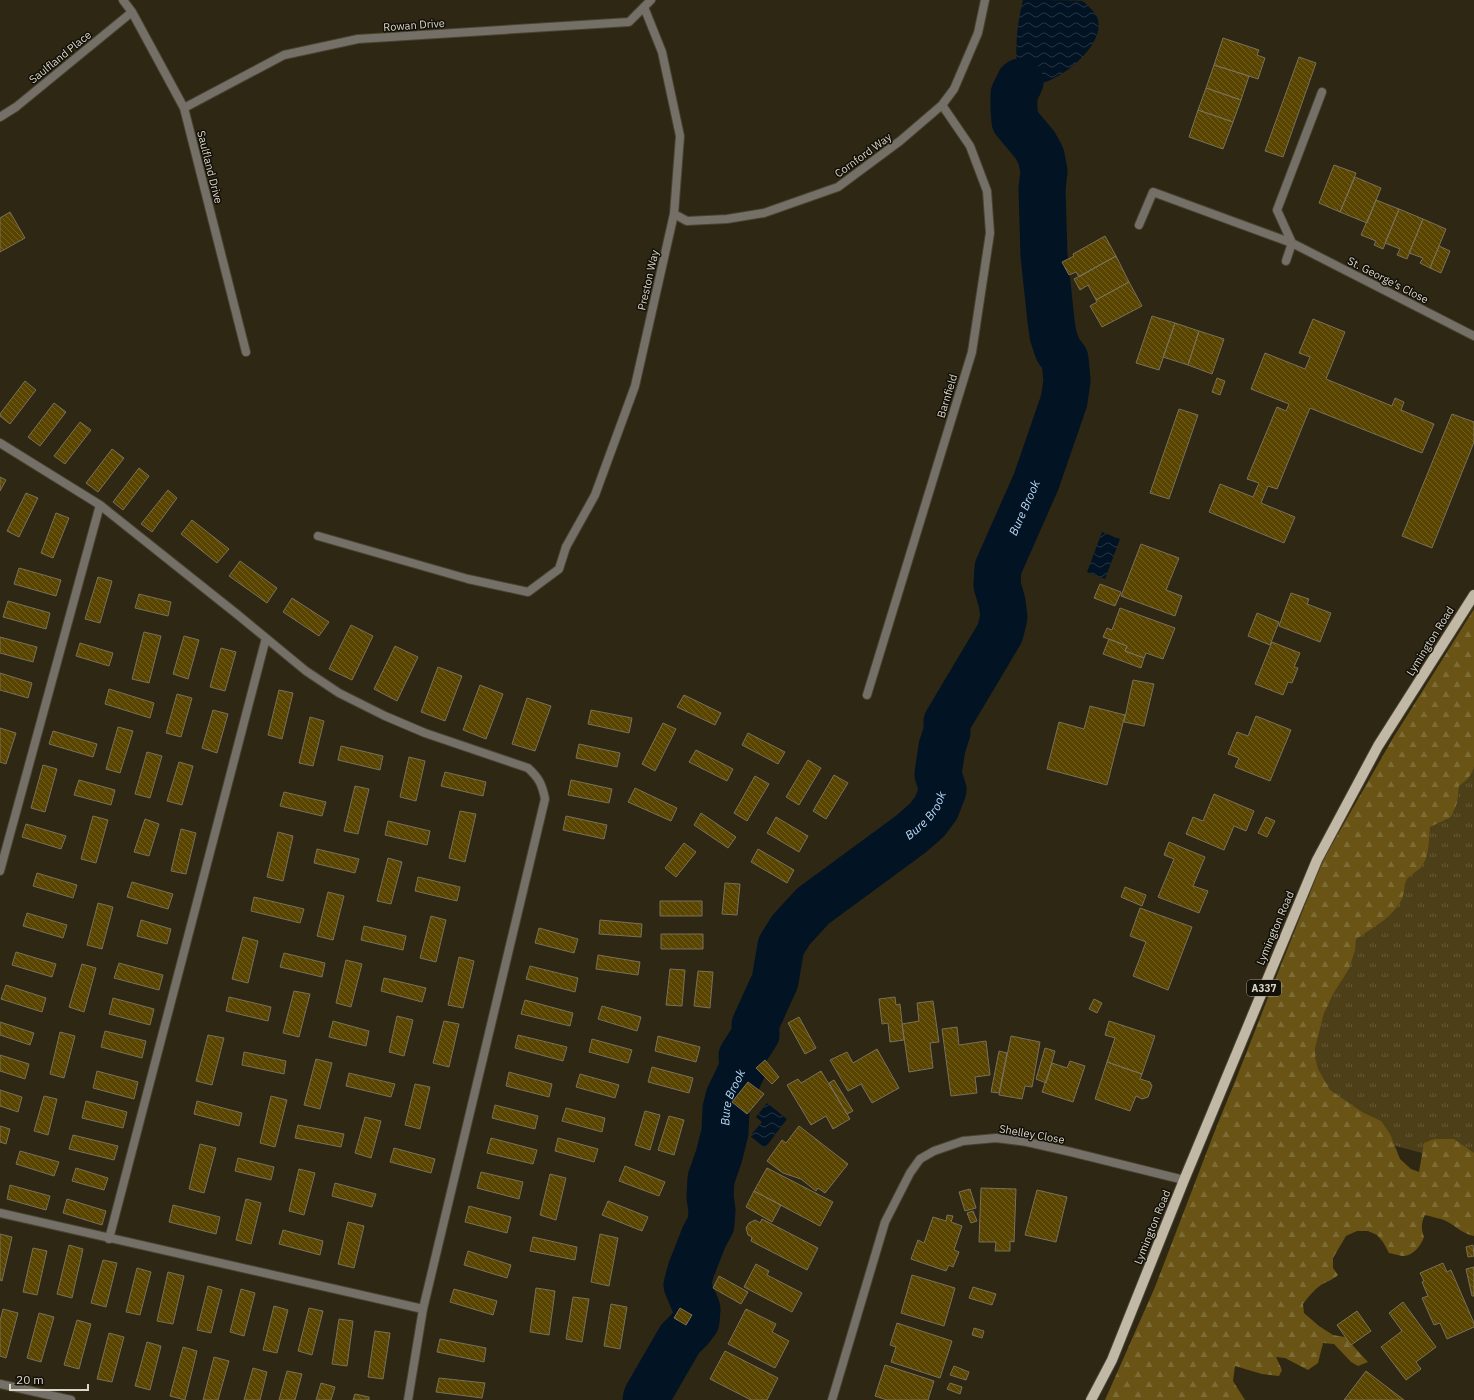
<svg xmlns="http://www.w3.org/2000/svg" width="1474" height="1400" font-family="'IBM Plex Sans',sans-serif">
<defs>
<pattern id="grass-tufts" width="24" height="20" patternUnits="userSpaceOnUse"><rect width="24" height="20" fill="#4d3f17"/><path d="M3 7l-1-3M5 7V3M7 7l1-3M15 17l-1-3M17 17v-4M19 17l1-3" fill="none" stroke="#665a37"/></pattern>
<pattern id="forest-firs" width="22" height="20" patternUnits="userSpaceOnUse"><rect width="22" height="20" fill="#695415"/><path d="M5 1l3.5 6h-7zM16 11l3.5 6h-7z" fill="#7e6c36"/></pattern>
<pattern id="water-waves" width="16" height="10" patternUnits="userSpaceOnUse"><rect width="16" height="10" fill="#021323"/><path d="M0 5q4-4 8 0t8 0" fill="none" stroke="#263542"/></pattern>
<pattern id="building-back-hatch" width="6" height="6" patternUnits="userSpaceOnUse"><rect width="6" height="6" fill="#594500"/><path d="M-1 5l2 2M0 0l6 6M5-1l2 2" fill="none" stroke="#705f24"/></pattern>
</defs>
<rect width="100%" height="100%" fill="#2e2714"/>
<path fill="url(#grass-tufts)" d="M1474 647V1167L1281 1115Z"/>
<path fill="url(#forest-firs)" d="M1474 609V767C1471 776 1467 780 1459 786L1457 803 1451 817 1430 827C1429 838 1429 857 1422 866 1418 872 1409 874 1406 881 1404 885 1405 891 1403 896 1396 916 1372 928 1356 939L1355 950 1349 969 1333 994 1324 1013 1315 1048V1057L1318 1069 1330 1090 1362 1112 1381 1121 1390 1134 1400 1159 1411 1169 1419 1172 1424 1143 1434 1139H1454L1474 1153V1236C1463 1234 1456 1226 1446 1221 1439 1218 1432 1217 1425 1215 1421 1223 1421 1229 1424 1237 1421 1246 1412 1257 1402 1256 1398 1255 1393 1254 1389 1253L1383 1242 1377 1235 1368 1231H1357L1346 1236 1333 1258V1268L1338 1275C1333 1280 1327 1281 1321 1285 1314 1290 1308 1297 1303 1304L1304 1313 1319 1326 1333 1335 1345 1337 1368 1362 1358 1366 1351 1362 1334 1344 1323 1343 1318 1363 1308 1370 1285 1358 1276 1357 1282 1370 1279 1376 1262 1374 1235 1366 1233 1381 1245 1400H1105L1155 1287 1214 1133 1238 1074 1269 995 1323 860 1393 738Z"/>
<path fill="url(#water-waves)" d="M1023 0C1034 0 1074 0 1082 1 1085 2 1088 6 1091 9 1120 35 1059 85 1032 85 1029 85 1024 83 1020 82 1013 56 1017 25 1023 0Z
M1102 532 1120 539 1105 579 1087 572Z
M767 1103 787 1119 765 1148 750 1136 762 1122 756 1117Z"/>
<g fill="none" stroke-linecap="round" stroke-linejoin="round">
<path stroke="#021323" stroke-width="47" id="s1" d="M646 1400 647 1396 680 1339 689 1330 696 1321 697 1309 687 1285 691 1270 704 1237 711 1224 712 1210 710 1197 711 1179 719 1156 725 1132 726 1109 729 1097 743 1068 742 1056 756 1034 755 1025 775 981 781 946 791 930 813 906 911 834 927 820 936 808 943 790 938 774 942 747 947 732V722L1000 633 1004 617 1002 602 997 585 998 568 1036 482 1064 401 1067 381 1065 359 1058 350 1053 335 1051 321 1044 255 1042 189 1044 171 1041 156 1035 145 1015 121 1014 109V94L1020 82"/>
</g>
<path fill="url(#building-back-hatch)" stroke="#78705a" d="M1223 38 1259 50 1257 55 1265 58 1258 79 1214 65Z
M1299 57 1316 63 1283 157 1265 151Z
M1214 65 1249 76 1241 100 1206 88Z
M1206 88 1241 100 1233 122 1198 110Z
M1198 110 1233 122 1223 149 1189 137Z
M1334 165 1356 173 1340 212 1319 203Z
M1355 177 1381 188 1367 223 1340 212Z
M1376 200 1399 209 1383 249 1374 245 1376 241 1361 235Z
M1399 209 1423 219 1407 259 1397 255 1400 249 1385 243Z
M10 212 25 238 0 252V218Z
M1423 219 1446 229 1430 268 1420 263 1423 258 1409 253Z
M1105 236 1116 256 1079 277 1076 272 1069 275 1062 262 1074 256 1073 254Z
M1439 246 1450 251 1441 273 1430 268Z
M1116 256 1129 282 1096 300 1088 285 1080 290 1074 279Z
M1129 282 1142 306 1102 327 1090 306 1097 302 1096 300Z
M1152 316 1175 323 1159 370 1136 363Z
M1313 319 1345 332 1326 379 1392 406 1395 398 1404 402 1401 410 1434 424 1422 453 1310 408 1277 489 1268 486 1261 503 1295 517 1284 543 1209 512 1220 484 1253 497 1259 483 1247 479 1277 407 1286 411 1289 404 1251 389 1265 353 1305 369 1310 357 1299 353Z
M1175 323 1199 331 1188 365 1163 357Z
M1199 331 1224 339 1212 374 1188 365Z
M1217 378 1225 381 1220 395 1212 392Z
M25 381 36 390 10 424 0 416V414Z
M54 403 66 412 40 446 28 437Z
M1179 409 1198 415 1169 499 1150 493Z
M1452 414 1474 422V442L1432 548 1402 536Z
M80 422 91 430 65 464 54 456Z
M112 449 124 458 98 492 86 483Z
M139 468 149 476 123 510 113 502Z
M0 477 6 480 0 491Z
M168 490 177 498 152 532 141 524Z
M26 493 38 498 19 537 7 531Z
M56 513 69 518 53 558 41 553Z
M192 520 229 549 217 563 181 534Z
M1141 544 1179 558 1166 590 1182 596 1175 616 1121 596Z
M240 561 277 588 267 603 229 576Z
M19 568 61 580 56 596 14 584Z
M98 577 112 581 100 623 85 619Z
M1100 584 1121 592 1115 606 1094 598Z
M1291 593 1309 599 1307 604 1331 613 1320 642 1279 626Z
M139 594 171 602 168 616 135 608Z
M292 598 329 622 319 636 283 612Z
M8 601 50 613 46 629 3 617Z
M1120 608 1175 628 1163 659 1146 653 1144 658 1125 651 1127 646 1103 637 1107 628 1112 630Z
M1257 613 1279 622 1270 645 1248 636Z
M351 625 373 636 352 680 329 669Z
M144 632 161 636 149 683 132 679Z
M184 636 199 640 188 679 173 674Z
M0 637 37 647 33 662 0 653Z
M1109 639 1127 646 1125 651 1144 658 1141 668 1103 654Z
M1272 642 1300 653 1294 667 1298 668 1292 683 1288 682 1283 695 1255 684Z
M80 643 113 653 109 666 76 656Z
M395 646 418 657 397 701 374 689Z
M221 648 236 652 225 691 210 687Z
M438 667 462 676 445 721 421 712Z
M0 673 32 683 28 698 0 690Z
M1133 680 1154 684 1144 726 1124 722Z
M480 685 503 694 486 739 463 730Z
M109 689 154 703 150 718 105 704Z
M279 690 293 693 282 739 268 735Z
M177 694 192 698 181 737 166 733Z
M684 695 721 713 715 725 677 707Z
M527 698 551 706 535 751 512 744Z
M1090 706 1125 715 1107 785 1047 769 1059 722 1084 729Z
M213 710 228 714 217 753 202 748Z
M591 710 632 718 629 733 588 724Z
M1256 716 1291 730 1270 781 1235 767 1239 758 1228 754 1237 732 1248 736Z
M310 717 324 721 313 766 299 763Z
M663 723 676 729 655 771 642 764Z
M118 727 133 731 120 773 106 769Z
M0 728 16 733 6 764 0 762Z
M53 731 97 744 93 757 49 744Z
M748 733 785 752 778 764 742 745Z
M579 744 620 753 617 767 576 758Z
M341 746 383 756 380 770 338 760Z
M696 750 733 769 727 781 689 762Z
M147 752 162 756 150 798 135 794Z
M409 757 425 761 416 801 400 797Z
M808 760 821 768 799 805 786 797Z
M179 762 193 766 182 805 167 801Z
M43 765 57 769 45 812 31 808Z
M445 772 486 782 483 796 441 786Z
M834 775 848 783 826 819 813 811Z
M755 776 769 784 747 821 734 813Z
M79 780 115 790 111 805 74 795Z
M571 780 612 789 609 803 568 795Z
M355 786 369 789 358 834 344 831Z
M635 788 677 808 671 821 628 802Z
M284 792 326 802 322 816 280 806Z
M1214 794 1254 811 1246 831 1234 826 1224 850 1186 834 1193 817 1203 821Z
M460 811 476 814 465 862 449 858Z
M701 813 736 837 728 848 694 825Z
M93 816 108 820 96 863 81 859Z
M566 816 607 825 604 839 563 830Z
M776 817 808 836 799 852 767 833Z
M1266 817 1275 821 1267 837 1258 833Z
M145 819 159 824 149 856 134 852Z
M388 821 430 831 427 845 385 835Z
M26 824 66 836 61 849 22 837Z
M181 829 196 833 186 874 171 871Z
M278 832 293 836 283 881 267 877Z
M1169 842 1205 857 1193 886 1208 891 1199 913 1158 897 1174 859 1164 855Z
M684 843 696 852 676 877 665 868Z
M317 849 359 859 355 873 314 863Z
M758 849 794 870 787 883 751 862Z
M388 858 402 862 391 904 377 901Z
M37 873 77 885 73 898 33 886Z
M418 877 460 887 457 901 415 891Z
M132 882 173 894 168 909 127 897Z
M725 883 740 884 737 915 722 914Z
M1125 887 1146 895 1142 906 1121 897Z
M328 892 344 896 333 940 317 936Z
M254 897 304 909 300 923 251 911Z
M660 901H702V916H660Z
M98 903 113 907 102 949 87 945Z
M1140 908 1192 927 1168 990 1133 976 1146 942 1130 936Z
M27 913 67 925 63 938 23 926Z
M431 916 446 920 436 962 420 958Z
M141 920 171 929 167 944 137 936Z
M600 920 642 924 641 937 599 934Z
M364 926 406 936 403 950 361 940Z
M539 928 578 939 574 953 535 943Z
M661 934H703V949H661Z
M243 937 258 941 248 983 232 979Z
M16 952 56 964 52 977 12 965Z
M284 953 325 963 322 977 280 967Z
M598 955 640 962 638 975 596 969Z
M459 957 474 961 463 1008 448 1005Z
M346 960 362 964 351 1007 336 1003Z
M119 963 163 975 159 990 114 978Z
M82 964 96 968 84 1012 69 1007Z
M530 966 578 978 575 992 526 979Z
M670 969 685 970 682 1006 666 1005Z
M698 971 713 972 710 1008 694 1006Z
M384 978 426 988 422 1002 381 991Z
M6 985 46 998 42 1012 1 999Z
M294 991 310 994 299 1037 283 1033Z
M229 997 271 1007 268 1021 226 1011Z
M895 997 896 1005 900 1004 904 1040 890 1042 888 1023 882 1024 879 999Z
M113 998 154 1009 150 1025 109 1014Z
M1094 999 1102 1003 1097 1013 1089 1009Z
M525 1000 573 1013 570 1026 521 1014Z
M933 1001 939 1042 930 1043 933 1068 909 1072 902 1024 919 1021 917 1003Z
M602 1006 641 1017 637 1031 598 1019Z
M397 1016 413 1020 404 1056 389 1052Z
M799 1017 816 1048 805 1054 788 1023Z
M333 1021 369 1031 366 1046 329 1037Z
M444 1021 459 1024 449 1067 433 1063Z
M1109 1021 1155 1036 1142 1074 1107 1062 1115 1038 1105 1035Z
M0 1022 34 1033 30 1045 0 1035Z
M957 1027 959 1045 986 1041 990 1075 975 1077 977 1093 951 1096 942 1029Z
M105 1031 146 1041 142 1058 101 1047Z
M60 1032 75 1036 64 1078 50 1074Z
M208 1035 224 1038 212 1085 196 1081Z
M518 1035 567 1047 563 1061 515 1048Z
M658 1036 700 1047 696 1062 655 1051Z
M1011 1036 1040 1042 1032 1087 1025 1086 1022 1099 999 1095Z
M592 1039 632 1050 628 1063 589 1052Z
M1045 1048 1055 1051 1046 1083 1036 1079Z
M877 1049 899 1088 872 1103 861 1084 848 1091 830 1060 847 1052 853 1063Z
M999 1051 1007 1053 999 1093 991 1092Z
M244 1052 286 1061 284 1074 242 1065Z
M0 1055 29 1064 25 1079 0 1071Z
M316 1059 332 1063 320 1109 304 1105Z
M765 1060 779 1077 772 1084 756 1068Z
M1070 1061 1085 1066 1073 1102 1042 1092 1052 1063 1067 1068Z
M1107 1062 1142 1074 1140 1079 1150 1082 1152 1086 1148 1097 1142 1099 1136 1096 1130 1111 1095 1099Z
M652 1067 693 1078 689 1093 648 1082Z
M97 1071 138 1082 134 1099 93 1088Z
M821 1071 850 1119 833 1129 826 1116 811 1125 787 1085 798 1079 801 1083Z
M509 1072 552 1084 549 1097 506 1086Z
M349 1073 395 1084 391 1097 346 1086Z
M580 1074 619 1085 615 1098 576 1087Z
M834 1080 853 1111 847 1114 829 1083Z
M748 1082 764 1094 747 1114 732 1102Z
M415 1084 430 1087 420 1129 405 1125Z
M0 1090 22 1097 18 1112 0 1106Z
M44 1096 57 1099 48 1135 34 1131Z
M271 1096 287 1100 275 1147 260 1143Z
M86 1101 127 1112 123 1128 82 1118Z
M197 1101 242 1113 239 1126 194 1114Z
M495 1105 538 1116 535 1129 492 1118Z
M566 1108 605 1118 602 1132 562 1121Z
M645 1111 660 1115 650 1150 635 1145Z
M669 1116 684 1120 674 1155 658 1150Z
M365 1117 381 1121 371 1158 355 1153Z
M298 1125 344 1134 341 1147 295 1138Z
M0 1126 10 1129 6 1144 0 1142Z
M799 1126 848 1164 825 1193 818 1188 816 1191 801 1179 783 1173 767 1161 782 1140 786 1143Z
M73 1135 118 1146 114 1160 69 1149Z
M491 1138 537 1150 533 1164 487 1153Z
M558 1138 598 1149 594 1162 555 1151Z
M200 1144 216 1148 204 1193 189 1189Z
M394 1148 435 1159 431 1173 390 1162Z
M20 1151 59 1162 54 1176 16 1164Z
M238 1158 274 1167 271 1180 235 1171Z
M625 1166 665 1182 659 1196 619 1181Z
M76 1168 108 1178 104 1190 72 1181Z
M767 1168 833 1202 820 1226 754 1191Z
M299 1169 315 1173 304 1215 289 1211Z
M481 1172 523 1182 519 1199 477 1188Z
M550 1174 566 1178 556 1220 540 1215Z
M335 1183 376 1194 372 1207 332 1196Z
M10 1185 50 1196 46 1210 7 1199Z
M981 1188 1016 1189 1014 1242 1010 1241V1251H995L996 1242H979Z
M970 1189 976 1208 965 1211 959 1192Z
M1037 1190 1067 1197 1056 1242 1025 1235Z
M754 1191 781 1205 772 1222 746 1207Z
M67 1199 106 1211 102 1225 63 1213Z
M246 1199 261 1203 251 1244 236 1240Z
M608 1201 648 1217 642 1231 602 1215Z
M173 1205 220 1217 216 1234 169 1222Z
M469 1206 511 1217 507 1233 465 1222Z
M973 1211 977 1221 971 1223 967 1213Z
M947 1215 953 1216 951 1222 962 1226 954 1250 959 1252 953 1267 949 1265 946 1271 911 1259 918 1240 924 1243 933 1217 946 1221Z
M762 1219 818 1248 807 1270 751 1241 752 1237 748 1235 746 1228 749 1223 755 1220 760 1223Z
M348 1222 364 1226 354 1268 338 1264Z
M283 1230 323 1241 320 1255 279 1244Z
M0 1234 12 1237 2 1281 0 1280Z
M600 1234 618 1238 609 1286 591 1282Z
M533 1237 577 1247 575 1260 530 1251Z
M69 1245 83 1249 72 1298 57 1294Z
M1473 1245 1474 1256 1468 1257 1466 1247Z
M33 1248 47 1251 37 1295 23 1292Z
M468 1251 511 1265 507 1278 464 1265Z
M103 1260 117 1263 106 1307 91 1303Z
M1443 1263 1447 1272 1451 1270 1474 1323V1327L1447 1339 1440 1323 1434 1325 1422 1298 1428 1296 1422 1282 1424 1281 1420 1273Z
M756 1264 769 1271 767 1275 802 1293 792 1312 744 1287Z
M1474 1267V1296H1472L1466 1269Z
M137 1268 151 1272 140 1315 126 1312Z
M168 1272 184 1276 173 1324 157 1321Z
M912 1275 955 1288 944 1326 901 1313Z
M719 1276 748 1292 741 1304 713 1288Z
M208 1286 222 1290 211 1333 197 1330Z
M973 1287 996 1294 992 1305 969 1298Z
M536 1288 555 1291 549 1335 530 1332Z
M241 1289 255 1293 244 1336 230 1332Z
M454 1289 497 1301 493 1315 450 1302Z
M573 1297 589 1299 582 1342 566 1339Z
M1403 1302 1436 1347 1416 1362 1421 1369 1406 1380 1381 1347 1402 1331 1389 1313Z
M611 1304 627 1307 620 1349 604 1346Z
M274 1306 288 1310 277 1353 263 1350Z
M309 1308 323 1311 312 1355 298 1351Z
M680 1308 692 1315 686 1325 674 1318Z
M3 1309 18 1313 6 1358 0 1356V1321Z
M746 1309 776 1324 772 1332 789 1341 775 1368 728 1344Z
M1357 1311 1371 1331 1351 1345 1337 1325Z
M39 1313 54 1317 41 1362 27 1358Z
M339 1319 353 1321 347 1366 332 1364Z
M77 1320 91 1324 79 1369 64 1365Z
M897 1323 952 1341 940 1378 891 1362 896 1347 890 1345Z
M974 1328 984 1331 982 1338 972 1335Z
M375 1331 390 1333 383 1379 368 1377Z
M109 1333 124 1337 112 1382 97 1379Z
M440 1339 486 1348 484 1362 437 1352Z
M147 1342 161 1346 150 1390 135 1386Z
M183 1347 197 1351 185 1400 170 1396Z
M725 1351 778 1378 767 1400H751L710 1379Z
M214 1357 229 1361 218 1400H203Z
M885 1365 934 1381 928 1400H887L875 1396Z
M954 1366 969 1372 966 1380 950 1375Z
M253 1368 267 1372 260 1400H244Z
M287 1371 302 1374 295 1400H279Z
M1366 1371 1404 1400H1344Z
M439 1378 485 1383 482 1398 436 1392Z
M321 1383 335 1387 331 1400H316Z
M950 1383 962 1387 960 1394 947 1389Z
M355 1394 369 1397V1400H353Z"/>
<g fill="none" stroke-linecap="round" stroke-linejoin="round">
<g stroke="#4a4331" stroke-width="10">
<path id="service" d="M0 443 100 505 238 615 306 671 339 693 385 716 425 733 528 768C539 778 542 784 545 799L423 1309 408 1400
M318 536 468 579 528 592 559 569 566 547
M0 871 100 505
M0 1213 423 1309
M109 1239 266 638
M0 1384 71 1400"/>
</g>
<g stroke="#4a4331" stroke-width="10">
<path id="minor" d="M123 0 132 12 184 108 246 352
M184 108 284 55 358 39 629 22 651 0
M0 117 16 107 132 12
M674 214 687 221 727 219 764 213 838 187 900 141 942 105 954 89 978 33 985 0
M1139 225 1153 192 1292 243 1474 336
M1286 261 1292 243 1277 210 1322 92
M566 547 595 495 635 386 674 214 680 136 662 52 644 7
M867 695 972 352 990 233 987 191 970 146 942 105
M832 1400 885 1222 910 1173 920 1159 934 1151 963 1141 996 1138 1027 1142 1071 1152 1184 1180"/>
</g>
<g stroke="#4a4331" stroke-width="12">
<path id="primary" d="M1091 1400 1112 1360 1184 1180 1317 860 1378 746 1474 595"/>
</g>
<use href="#service" stroke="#747067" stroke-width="8"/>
<use href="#minor" stroke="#747067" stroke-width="8"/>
<use href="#primary" stroke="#c1b9a6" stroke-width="10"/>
</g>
<g text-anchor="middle" stroke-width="3" stroke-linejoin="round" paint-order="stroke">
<rect fill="#131008" stroke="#9e9b90" stroke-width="1" x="1247" y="980" width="34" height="16" rx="3"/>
<g font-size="10" font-weight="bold" fill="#dad6ca">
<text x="1264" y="992">A337</text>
</g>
<g font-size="11" fill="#dad6ca" stroke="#131008">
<text transform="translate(414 25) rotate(-4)" y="4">Rowan Drive</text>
<text transform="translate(60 57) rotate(-39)" y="4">Saulfland Place</text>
<text transform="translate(863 155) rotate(-36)" y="4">Cornford Way</text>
<text transform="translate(210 167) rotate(76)" y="4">Saulfland Drive</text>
<text transform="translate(648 280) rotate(-77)" y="4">Preston Way</text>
<text transform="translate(1388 280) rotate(27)" y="4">St. George's Close</text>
<text transform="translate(947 396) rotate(-73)" y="4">Barnfield</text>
<text transform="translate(1430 641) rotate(-58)" y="4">Lymington Road</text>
<text transform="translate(1275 928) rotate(-67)" y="4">Lymington Road</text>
<text transform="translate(1032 1134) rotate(10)" y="4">Shelley Close</text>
<text transform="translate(1152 1227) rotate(-68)" y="4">Lymington Road</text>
</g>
<g font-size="12" font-style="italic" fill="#bbdbf9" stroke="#131008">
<text dy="4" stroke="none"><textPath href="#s1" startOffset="1025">Bure Brook</textPath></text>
<text dy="4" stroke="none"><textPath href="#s1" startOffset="688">Bure Brook</textPath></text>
<text dy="4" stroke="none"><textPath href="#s1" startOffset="328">Bure Brook</textPath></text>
</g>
</g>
<path d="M10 1384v6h78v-6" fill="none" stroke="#dad6ca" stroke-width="2"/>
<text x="16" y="1384" font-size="12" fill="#dad6ca" stroke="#131008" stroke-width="3" paint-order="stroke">20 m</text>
</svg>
